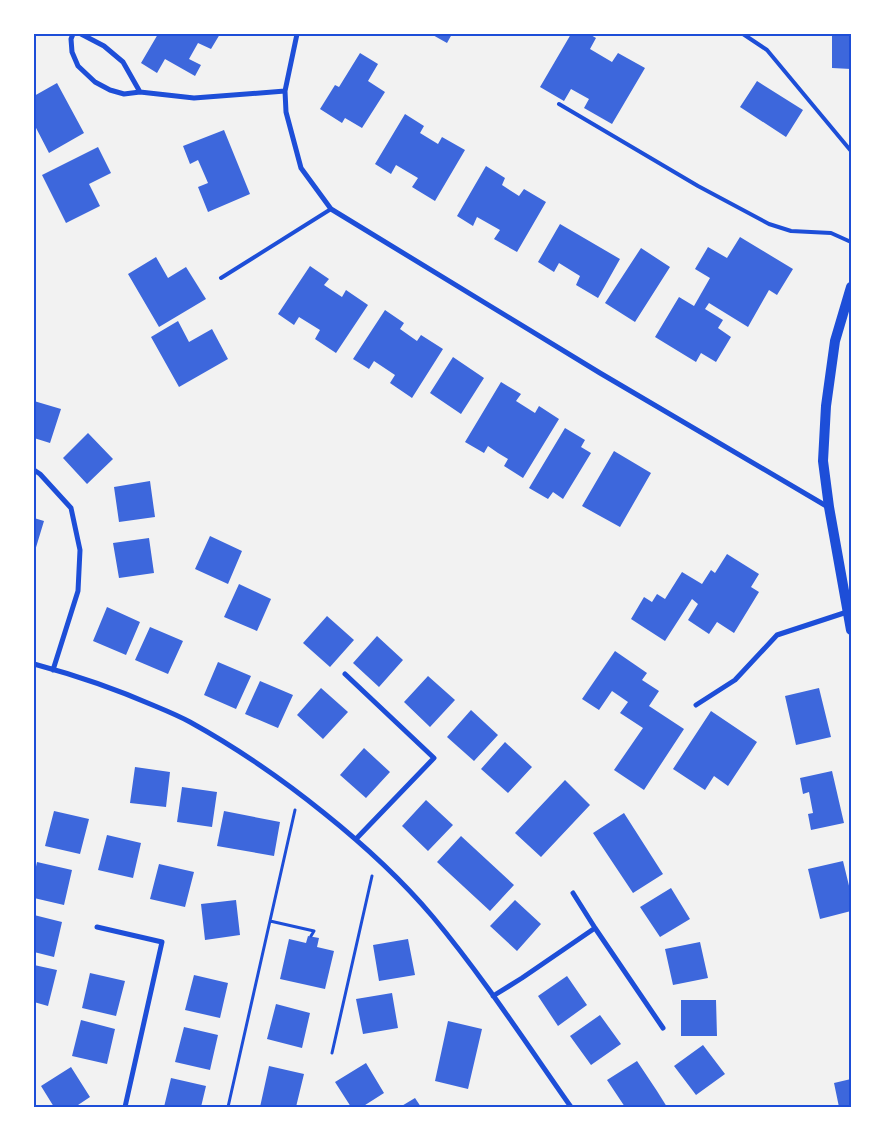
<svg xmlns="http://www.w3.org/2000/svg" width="885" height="1141" font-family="'Alegreya Sans',sans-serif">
<rect width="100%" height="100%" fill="#f2f2f2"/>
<path fill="#3d67dc" d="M158 34H220L211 49 198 43 189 59 201 65 195 76 165 59 157 73 141 63Z
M431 34H452L447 43Z
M571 34H589L596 38 590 49 612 62 618 53 645 68 612 124 584 108 589 99 571 89 564 101 540 87Z
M832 34H851V69L832 68Z
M360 53 378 64 368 81 385 92 362 128 345 118 342 123 320 109 335 85 339 87Z
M757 81 803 110 786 137 740 107Z
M57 83 84 133 49 153 34 124V96Z
M405 114 424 126 420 133 438 144 442 137 465 150 435 201 412 187 418 178 396 165 391 174 375 164Z
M224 130 250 194 208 212 198 187 208 183 205 176 198 160 190 164 183 146Z
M98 147 111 173 89 184 100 206 66 223 42 175Z
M486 166 505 178 502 185 519 196 524 189 546 202 517 252 494 239 500 230 477 217 473 226 457 216Z
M560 224 620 259 598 298 576 285 580 276 559 263 554 272 538 262Z
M740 237 793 269 777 295 769 290 748 327 709 303 705 309 723 320 718 328 731 337 716 362 701 353 696 362 655 337 679 297 694 306 710 278 695 269 708 247 727 258Z
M641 248 670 267 635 322 605 303Z
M156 257 168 278 186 267 206 299 159 327 128 274Z
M310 266 329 279 324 285 342 297 346 290 368 305 336 353 315 339 320 330 299 317 294 325 278 314Z
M385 310 404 323 400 329 417 341 421 335 443 349 412 398 390 383 395 375 374 361 369 369 353 359Z
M178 321 189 342 212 329 228 359 179 387 151 337Z
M453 357 484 378 461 414 430 393Z
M501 382 521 394 516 401 535 413 539 406 559 419 523 478 504 466 508 459 498 453 488 446 484 453 465 442Z
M34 401 61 409 50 443 34 438Z
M565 428 585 440 581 447 591 453 563 499 553 492 548 499 529 488Z
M88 433 113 459 87 484 63 458Z
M614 451 651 473 620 527 582 506Z
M150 481 155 517 119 522 114 487Z
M34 518 44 521 34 554Z
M210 536 242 551 228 584 195 569Z
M149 538 154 573 119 578 113 543Z
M727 554 759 574 751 587 759 592 734 633 717 622 709 634 688 620 698 604 692 599 665 641 631 619 644 597 652 602 657 594 665 599 682 572 702 584 711 570 715 573Z
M239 584 271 599 257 631 224 617Z
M107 607 140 622 126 655 93 641Z
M327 616 354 640 330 667 303 643Z
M150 627 183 641 168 674 135 660Z
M377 636 403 660 379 687 353 663Z
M615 651 647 673 642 680 659 691 649 706 684 729 644 790 614 770 643 728 620 713 628 702 612 691 599 710 582 699Z
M218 662 251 676 236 709 204 695Z
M428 676 455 700 430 727 404 702Z
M260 681 293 695 278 728 245 714Z
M321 688 348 712 323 739 297 715Z
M819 688 831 737 796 745 785 696Z
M471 710 498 735 474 761 447 737Z
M711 711 757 742 728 786 714 776 705 790 673 769Z
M505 742 532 767 508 793 481 769Z
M364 748 390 772 366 798 340 775Z
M135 767 170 772 166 807 130 803Z
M832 771 844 823 811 830 808 814 813 813 809 792 803 794 800 778Z
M565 780 590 805 541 857 515 833Z
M182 787 217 792 212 827 177 822Z
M426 800 453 825 428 851 402 826Z
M54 811 89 819 80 854 45 846Z
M224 811 280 822 274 856 217 846Z
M624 813 663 874 633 893 593 833Z
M107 835 141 843 133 878 98 870Z
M461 836 514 885 490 911 437 862Z
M843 861 851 894V911L820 919 808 869Z
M37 862 72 870 64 905 34 898V876Z
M159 864 194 872 185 907 150 899Z
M671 888 690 919 660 937 640 907Z
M236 900 240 935 205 940 201 904Z
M515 900 541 924 517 951 490 926Z
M34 915 62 922 54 957 34 952Z
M308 936 319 938 317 947 334 951 325 989 280 979 289 939 306 943Z
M408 939 415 975 379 981 373 945Z
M700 942 708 978 673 985 665 949Z
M34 965 57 970 48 1006 34 1002Z
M90 973 125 981 116 1016 82 1008Z
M194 975 228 983 220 1018 185 1010Z
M567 976 587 1005 558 1026 538 996Z
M392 993 398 1028 363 1034 356 999Z
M681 1000H716L717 1036H681Z
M276 1004 310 1013 302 1048 267 1039Z
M600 1015 621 1044 591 1065 570 1036Z
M81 1020 115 1029 107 1064 72 1056Z
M448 1021 482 1029 468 1089 435 1081Z
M184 1027 218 1035 210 1070 175 1062Z
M703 1045 725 1074 696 1095 674 1066Z
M637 1061 657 1091 667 1107H625L607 1080Z
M366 1063 384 1093 362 1107H351L335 1082Z
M269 1066 304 1074 296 1107H260Z
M71 1067 90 1097 75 1107H54L41 1086Z
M171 1078 206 1086 201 1107H164Z
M851 1079V1107H839L834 1083Z
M415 1098 421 1107H400Z"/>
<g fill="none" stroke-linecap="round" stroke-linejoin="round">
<path stroke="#1d4ed8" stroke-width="3" d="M270 921 314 931 311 936
M332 1053 372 876
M228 1107 295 810"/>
<path stroke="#1d4ed8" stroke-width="4" d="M743 34 767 50 851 151
M559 104 698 186 769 224 791 231 831 233 851 242
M221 278 331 209"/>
<path stroke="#1d4ed8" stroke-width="5" d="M73 34 71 39 72 52 78 66 95 82 110 90 124 94 140 92 194 98 285 91
M81 34 104 46 123 62 140 92
M297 34 285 91 286 112 301 168 331 209 600 373 828 507
M34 470 40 474 71 508 80 550 78 591 53 670
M34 664C75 675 116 689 155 706 167 711 179 716 190 722 237 748 282 779 324 813 364 845 401 879 433 917 483 977 526 1043 571 1107
M345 674 434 758 356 839
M696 705 735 680 777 635 847 612
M97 927 162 942 125 1107
M595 928 663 1028
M493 996 522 978 595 928 573 893"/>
<path stroke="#1d4ed8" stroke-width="10" d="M851 287 835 341 826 406 823 461 829 507 851 630"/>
</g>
<rect width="885" height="1141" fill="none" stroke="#ffffff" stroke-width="70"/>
<rect x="35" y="35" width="815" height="1071" fill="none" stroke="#1d4ed8" stroke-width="2"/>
</svg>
